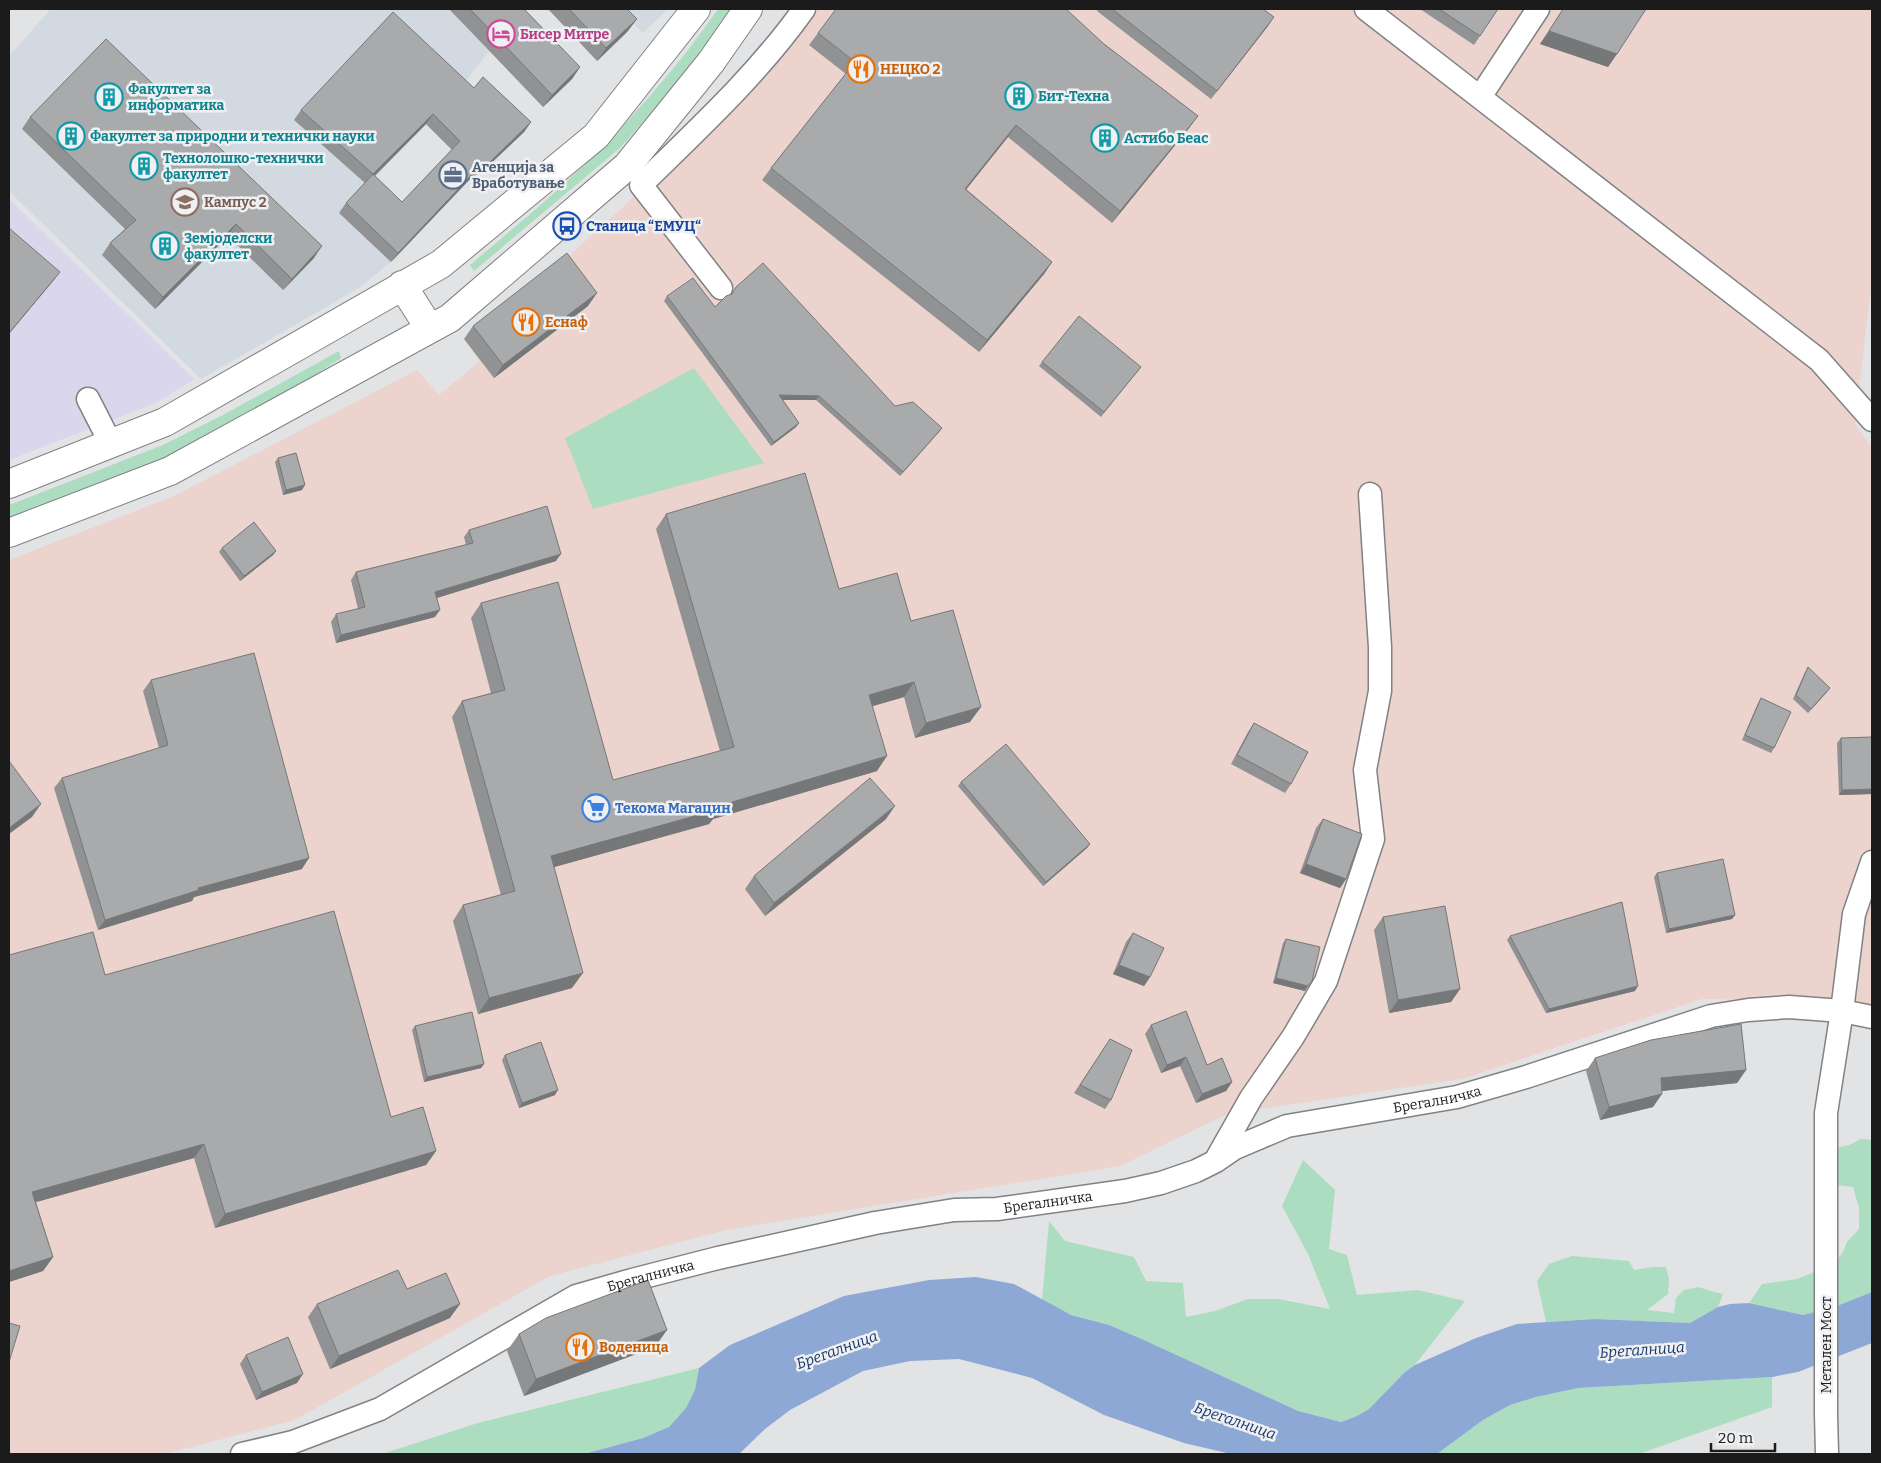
<svg xmlns="http://www.w3.org/2000/svg" width="1881" height="1463" font-family="Bitter,serif">
<rect width="100%" height="100%" fill="#e2e3e5"/>
<path fill="#d3d9e1" d="M51 9H449L489 51 459 90 339 213 391 262 359 288 201 379 9 191V56Z
M618 9H668L643 33Z"/>
<path fill="#ecd3cd" d="M809 9H1872V277L1855 424 1872 448V1011L1818 1000 1702 999 1462 1079 1227 1114 1120 1166 726 1230 550 1276 295 1420 165 1454H9V560L174 496 417 370 439 395 480 361 464 339 558 266 734 106Z"/>
<path fill="#dad6ec" d="M9 199 194 379 158 402 9 460Z"/>
<path fill="#acddc1" d="M718 9H735L701 56 620 148 474 271 470 265C506 234 545 203 579 170 630 121 678 67 718 9Z
M339 351 341 358 229 431 168 459 9 519V505L163 445 223 415Z
M694 368 764 463 593 509 565 438Z
M1861 1139 1872 1140V1292L1838 1306 1836 1261 1843 1252 1847 1242 1859 1229V1208L1853 1187 1836 1185V1148L1849 1145Z
M1303 1160 1335 1190 1329 1249 1347 1255 1357 1295 1418 1290 1465 1301 1415 1365 1405 1372 1369 1409 1357 1416 1341 1422 1298 1411 1144 1340 1109 1325 1071 1315 1042 1301 1049 1221 1065 1241 1134 1257 1146 1281 1183 1283 1186 1317 1215 1311 1248 1299H1278L1330 1309 1308 1254 1282 1206Z
M1572 1256 1629 1261 1634 1270 1652 1267H1666L1669 1279 1668 1294 1647 1310 1674 1313 1676 1298 1684 1290 1699 1287 1710 1291 1723 1294 1718 1307 1690 1323 1595 1319 1546 1322 1537 1281 1549 1264Z
M1820 1270 1819 1312 1803 1315 1749 1303 1762 1284 1797 1279Z
M699 1368 695 1390 686 1408 669 1427 643 1438 584 1454H382L478 1423Z
M1772 1377V1407L1639 1454H1437L1483 1420 1510 1405 1536 1397 1578 1388Z"/>
<path fill="#8da8d4" d="M976 1277 1014 1284 1071 1315 1109 1325 1144 1340 1298 1411 1341 1422 1357 1416 1369 1409 1405 1372 1415 1365 1476 1338 1517 1324 1595 1319 1690 1323 1718 1307 1730 1304 1749 1303 1803 1315 1832 1308 1872 1292V1343L1798 1372 1772 1377 1578 1388 1536 1397 1510 1405 1483 1420 1437 1454H1231L1184 1443 1104 1415 1032 1378 959 1359 910 1361 863 1371 790 1410 765 1429 739 1454H584L643 1438 669 1427 686 1408 695 1390 699 1368 730 1345 844 1296 929 1280Z"/>
<g fill="none" stroke-linecap="round" stroke-linejoin="round">
<g stroke="#818284" stroke-width="25">
<g id="street">
<path d="M1366 9 1819 360 1872 420"/>
<path d="M1480 97 1538 9"/>
<path d="M721 288 641 185C698 129 758 74 804 9"/>
<path d="M88 399 111 444"/>
<path d="M1217 1158 1251 1098 1293 1037 1326 981 1373 839 1365 770 1380 691V647L1370 494"/>
<path id="s1" d="M242 1454 293 1442 380 1409 576 1296 632 1280 718 1258 875 1223 954 1210 997 1209 1125 1191 1161 1183 1196 1171 1216 1161 1235 1148 1287 1126 1457 1097 1526 1077 1711 1016 1748 1010 1789 1007 1842 1011 1872 1017"/>
<path d="M1827 1454 1826 1414V1113L1842 1011 1854 914 1872 862"/>
</g>
</g>
<g stroke="#818284" stroke-width="30">
<path id="secondary" d="M402 285 430 329
M9 484 165 422 441 264 596 136 696 9
M9 533 170 471 450 318 627 166 711 62 748 9"/>
</g>
<use href="#street" stroke="#fff" stroke-width="22"/>
<use href="#secondary" stroke="#fff" stroke-width="28"/>
</g>
<path fill="#919293" fill-rule="evenodd" d="M449 9H524L580 67 572 79 543 107Z
M548 9H627L637 19 627 32 597 61Z
M1098 9H1263L1268 26 1211 99 1097 11Z
M1420 9H1498L1474 45Z
M1563 9H1646L1608 67 1540 44Z
M818 33 1104 44 1198 116 1189 128 1112 223 1008 137 966 189 1052 262 1044 274 979 352 762 180 771 168 846 74 809 45Z
M474 88 531 122 524 132 482 172 472 177 391 262 339 213 346 203 365 183 294 120 301 110ZM426 124 452 150 402 202 375 176Z
M30 117 314 258 283 290 228 236 155 309 102 255 110 243 125 229 22 129Z
M667 296 715 307 895 406 942 428 900 476 816 400H783L799 423 796 427 771 446 664 301Z
M588 306 494 378 464 339 473 326Z
M1042 362 1141 367 1101 417 1039 366Z
M278 458 302 490 283 495 275 462Z
M666 514 911 621 970 722 915 738 904 697 873 706 877 771 713 819 709 824 554 867 572 988 478 1014 453 921 463 905 501 895 452 717 462 701 491 693 471 618 481 603 613 780 720 751 656 529Z
M469 530 556 561 437 598 435 617 336 643 331 622 336 614 358 609 351 580 356 572 466 545 464 537Z
M222 548 276 551 273 555 240 581 219 552Z
M1808 667 1827 692 1808 713 1793 699 1805 672Z
M151 680 302 869 194 897 192 901 98 930 54 788 62 778 159 748 143 691Z
M1761 698 1774 748 1771 753 1742 740 1758 703Z
M1254 723 1291 784 1285 793 1231 764 1248 732Z
M1841 738 1872 794 1839 795 1837 743Z
M961 782 1090 844 1087 848 1043 886 958 786Z
M886 819 765 916 745 889 754 876Z
M1323 819 1346 879 1340 888 1300 873 1316 828Z
M1657 873 1735 915 1732 919 1666 933 1654 877Z
M1383 917 1460 989 1451 1002 1389 1013 1374 930Z
M1133 933 1150 977 1144 986 1113 974 1126 942Z
M1510 936 1635 991 1546 1013 1507 940Z
M1286 939 1305 991 1273 983 1283 943Z
M9 955 105 975 391 1117 436 1151 426 1165 215 1228 194 1158 36 1202 53 1257 43 1271 9 1282Z
M1151 1025 1232 1082 1226 1091 1196 1103 1180 1066 1161 1073 1145 1034Z
M415 1026 484 1064 481 1068 424 1082 412 1030Z
M1104 1048 1111 1100 1105 1109 1074 1093Z
M505 1055 555 1095 519 1108 502 1060Z
M1595 1058 1746 1070 1737 1083 1662 1091 1653 1107 1600 1120 1586 1071Z
M407 1289 450 1318 330 1369 308 1317 317 1304Z
M519 1334 655 1347 524 1396 507 1351Z
M246 1355 297 1383 256 1400 240 1364Z"/>
<path fill="#767778" d="M1274 17 1268 26 1211 99 1217 91Z
M637 19 627 32 597 61 606 48Z
M1549 31 1617 54 1608 67 1540 44Z
M580 67 572 79 543 107 552 95Z
M433 114 426 124 366 184 373 174Z
M1198 116 1189 128 1112 223 1120 211Z
M531 122 524 132 482 172 472 177 391 262 398 253 478 168Z
M1016 125 1008 137 957 201 965 189Z
M236 224 228 236 155 309 163 297Z
M322 246 314 258 283 290 292 279Z
M1052 262 1044 274 979 352 987 340Z
M60 272 54 280 9 334V333Z
M597 293 588 306 494 378 503 365Z
M779 395 819 396 816 400H776Z
M799 423 796 427 771 446 774 442Z
M942 428 939 432 900 476 903 472Z
M305 485 302 490 283 495 286 490Z
M276 551 273 555 240 581 244 576Z
M561 554 556 561 430 600 435 592Z
M440 610 435 617 336 643 341 635Z
M914 682 904 697 859 710 869 695Z
M1830 688 1827 692 1808 713 1811 709Z
M981 707 970 722 915 738 926 723Z
M887 756 877 771 713 819 709 824 540 871 551 856Z
M1872 789V794L1839 795 1842 790Z
M41 804 32 817 9 834V828Z
M895 806 886 819 765 916 774 903Z
M1090 844 1087 848 1043 886 1046 882Z
M309 858 302 869 194 897 192 901 98 930 105 920 198 888Z
M1306 864 1346 879 1340 888 1300 873Z
M1735 915 1732 919 1666 933 1669 929Z
M1119 965 1150 977 1144 986 1113 974Z
M583 973 572 988 478 1014 489 998Z
M1276 978 1308 986 1305 991 1273 983Z
M1638 986 1635 991 1546 1013 1549 1009Z
M1460 989 1451 1002 1389 1013 1398 1000Z
M1186 1057 1180 1066 1161 1073 1167 1065Z
M484 1064 481 1068 424 1082 427 1077Z
M1746 1070 1737 1083 1652 1092 1661 1078Z
M1232 1082 1226 1091 1196 1103 1202 1094Z
M558 1090 555 1095 519 1108 522 1103Z
M1662 1094 1653 1107 1600 1120 1609 1107Z
M204 1144 194 1158 22 1206 32 1192Z
M436 1151 426 1165 215 1228 225 1214Z
M53 1257 43 1271 9 1282V1271Z
M460 1304 450 1318 330 1369 339 1356Z
M667 1330 655 1347 524 1396 536 1379Z
M303 1374 297 1383 256 1400 262 1392Z"/>
<path fill="#a9aaab" stroke="#767778" fill-rule="evenodd" d="M470 9H524L580 67 552 95Z
M569 9H627L637 19 606 48Z
M836 9H1066L1104 44 1198 116 1120 211 1016 125 965 189 1052 262 987 340 771 168 855 62 818 33Z
M1112 9H1263L1274 17 1217 91Z
M1439 9H1498L1480 36Z
M1563 9H1646L1617 54 1549 31Z
M393 12 474 88 483 77 531 122 489 163 478 168 398 253 346 203 373 174 301 110ZM433 114 460 141 402 202 373 174Z
M106 39 322 246 292 279 236 224 163 297 110 243 136 220 30 117Z
M9 228 60 272 9 333Z
M567 253 597 293 503 365 473 326Z
M763 263 895 406 913 402 942 428 903 472 819 396 779 395 799 423 774 442 667 296 693 278 715 307 726 296 732 294 736 287Z
M1079 316 1141 367 1104 412 1042 362Z
M296 453 305 485 286 490 278 458Z
M805 473 839 589 897 573 911 621 953 610 981 707 926 723 914 682 869 695 887 756 719 806 720 809 551 856 583 973 489 998 463 905 515 891 462 701 505 690 481 603 558 582 613 780 734 747 666 514Z
M547 506 561 554 435 592 440 610 341 635 336 614 365 607 356 572 473 543 469 530Z
M254 522 276 551 244 576 222 548Z
M254 653 309 858 198 888 199 890 105 920 62 778 168 745 151 680Z
M1808 667 1830 688 1811 709 1796 695Z
M1761 698 1791 712 1774 748 1745 735Z
M1254 723 1308 752 1291 784 1237 755Z
M1872 737V789L1842 790 1841 738Z
M1006 744 1090 844 1046 882 961 782Z
M9 761 41 804 9 828Z
M870 778 895 806 774 903 754 876Z
M1323 819 1362 834 1346 879 1306 864Z
M1723 859 1735 915 1669 929 1657 873Z
M1622 902 1638 986 1549 1009 1510 936Z
M1445 906 1460 989 1398 1000 1383 917Z
M334 911 391 1117 423 1107 436 1151 225 1214 204 1144 32 1192 53 1257 9 1271V955L93 932 105 975Z
M1133 933 1164 948 1150 977 1119 965Z
M1286 939 1320 947 1312 981 1308 986 1276 978Z
M1186 1011 1207 1065 1222 1058 1232 1082 1202 1094 1186 1057 1167 1065 1151 1025Z
M472 1012 484 1064 427 1077 415 1026Z
M1741 1024 1746 1070 1661 1078 1662 1094 1609 1107 1595 1058 1651 1040Z
M1110 1039 1132 1050 1111 1100 1080 1085Z
M541 1042 558 1090 522 1103 505 1055Z
M398 1270 407 1289 446 1273 460 1304 339 1356 317 1304Z
M648 1280 667 1330 536 1379 519 1334 546 1318Z
M9 1323 20 1326 9 1362Z
M288 1337 303 1374 262 1392 246 1355Z"/>
<defs>
<g id="hotel-ring" transform="scale(1.4375)"><circle r="9.5" fill="#eff0f2" stroke="#d1479c" stroke-width="1.5"/><path d="M-6-4.5h1.5V1H6V5H4.5V3h-9V5H-6ZM-4 0a1.8 1.8 0 1 1 3.6 0ZM.5 0V-2.5h3Q6-2.5 6 0Z" fill="#d1479c"/></g>
<g id="restaurant-ring" transform="scale(1.4375)"><circle r="9.5" fill="#eff0f2" stroke="#e8710a" stroke-width="1.5"/><path d="M-5-6h1v4h1v-4h1v4h1v-4h1v5L-1.5 .5V6h-2V.5L-5-1ZM5-6V6H3V1.5H1.5Q1.5-4 5-6Z" fill="#e8710a"/></g>
<g id="building-ring" transform="scale(1.4375)"><circle r="9.5" fill="#eff0f2" stroke="#0f9aa8" stroke-width="1.5"/><path d="M-4-6H4V6H1V3H-1V6H-4ZM-2.5-4.3h1.7v1.8h-1.7ZM.8-4.3h1.7v1.8H.8ZM-2.5-1h1.7V.8h-1.7ZM.8-1h1.7V.8H.8Z" fill="#0f9aa8"/></g>
<g id="office-ring" transform="scale(1.4375)"><circle r="9.5" fill="#eff0f2" stroke="#5c6f8a" stroke-width="1.5"/><path d="M-6-3h4V-5.5h4V-3h4V5H-6ZM-1-4.5V-3h2v-1.5ZM-6 0V1H6V0Z" fill="#5c6f8a"/></g>
<g id="university-ring" transform="scale(1.4375)"><circle r="9.5" fill="#eff0f2" stroke="#8d6e63" stroke-width="1.5"/><path d="M0-5L7-2L0 1L-7-2ZM-4 1L0 2.5L4 1V4Q0 6-4 4Z" fill="#8d6e63"/></g>
<g id="bus-ring" transform="scale(1.4375)"><circle r="9.5" fill="#eff0f2" stroke="#1a4fb4" stroke-width="1.5"/><path d="M-5-6H5V4H4V6H2V4H-2V6H-4V4H-5ZM-3.5-4V0h7V-4ZM-3.5 1.2v1.5H-2V1.2ZM2 1.2v1.5H3.5V1.2Z" fill="#1a4fb4"/></g>
<g id="supermarket-ring" transform="scale(1.4375)"><circle r="9.5" fill="#eff0f2" stroke="#3f7fe0" stroke-width="1.5"/><path d="M-6-5.5h2.5l.6 2H6L4.5 2H-2.5L-4.4-4H-6ZM-1.5 3.2a1.3 1.3 0 1 0 .1 0ZM3 3.2a1.3 1.3 0 1 0 .1 0Z" fill="#3f7fe0"/></g>
</defs>
<g fill-rule="evenodd">
<use href="#hotel-ring" x="501" y="34"/>
<use href="#restaurant-ring" x="861" y="69"/>
<use href="#building-ring" x="1019" y="96"/>
<use href="#building-ring" x="109" y="97"/>
<use href="#building-ring" x="71" y="136"/>
<use href="#building-ring" x="1105" y="138"/>
<use href="#building-ring" x="144" y="166"/>
<use href="#office-ring" x="453" y="175"/>
<use href="#university-ring" x="185" y="202"/>
<use href="#bus-ring" x="567" y="226"/>
<use href="#building-ring" x="165" y="246"/>
<use href="#restaurant-ring" x="526" y="322"/>
<use href="#supermarket-ring" x="596" y="808"/>
<use href="#restaurant-ring" x="580" y="1347"/>
</g>
<g text-anchor="middle" stroke-width="5" stroke-linejoin="round" paint-order="stroke">
<g font-size="14" font-weight="bold" fill="#b23c85" stroke="#eff0f2" text-anchor="start">
<text x="520" y="39">Бисер Митре</text>
</g>
<g font-size="14" font-weight="bold" fill="#c56008" stroke="#eff0f2" text-anchor="start">
<text x="880" y="74">НЕЦКО 2</text>
<text x="545" y="327">Еснаф</text>
<text x="599" y="1352">Воденица</text>
</g>
<g font-size="14" font-weight="bold" fill="#0d838f" stroke="#eff0f2" text-anchor="start">
<text x="128" y="94">Факултет за<tspan x="128" dy="16">информатика</tspan></text>
<text x="1038" y="101">Бит-Техна</text>
<text x="90" y="141">Факултет за природни и технички науки</text>
<text x="1124" y="143">Астибо Беас</text>
<text x="163" y="163">Технолошко-технички<tspan x="163" dy="16">факултет</tspan></text>
<text x="184" y="243">Земјоделски<tspan x="184" dy="16">факултет</tspan></text>
</g>
<g font-size="14" font-weight="bold" fill="#4e5e75" stroke="#eff0f2" text-anchor="start">
<text x="472" y="172">Агенција за<tspan x="472" dy="16">Вработување</tspan></text>
</g>
<g font-size="14" font-weight="bold" fill="#785e54" stroke="#eff0f2" text-anchor="start">
<text x="204" y="207">Кампус 2</text>
</g>
<g font-size="14" font-weight="bold" fill="#164399" stroke="#eff0f2" text-anchor="start">
<text x="586" y="231">Станица “ЕМУЦ“</text>
</g>
<g font-size="14" font-weight="bold" fill="#366cbe" stroke="#eff0f2" text-anchor="start">
<text x="615" y="813">Текома Магацин</text>
</g>
<g font-size="14" fill="#1b1b1c" stroke="#eff0f2">
<text dy="5" stroke="none"><textPath href="#s1" startOffset="1260">Брегалничка</textPath></text>
<text dy="5" stroke="none"><textPath href="#s1" startOffset="854">Брегалничка</textPath></text>
<text dy="5" stroke="none"><textPath href="#s1" startOffset="449">Брегалничка</textPath></text>
<text transform="translate(1826 1345) rotate(-90)" y="5">Метален Мост</text>
</g>
<g font-size="15" font-style="italic" fill="#18376d" stroke="#eff0f2">
<text transform="translate(837 1350) rotate(-20)" y="5">Брегалница</text>
<text transform="translate(1642 1350) rotate(-4)" y="5">Брегалница</text>
<text transform="translate(1235 1421) rotate(19)" y="5">Брегалница</text>
</g>
</g>
<rect width="1881" height="1463" fill="none" stroke="#1b1b1c" stroke-width="20"/>
<path d="M1711 1443v8h64v-8" fill="none" stroke="#1b1b1c" stroke-width="2.5"/>
<text x="1718" y="1443" font-size="15" fill="#1b1b1c" stroke="#eff0f2" stroke-width="4" paint-order="stroke">20 m</text>
</svg>
